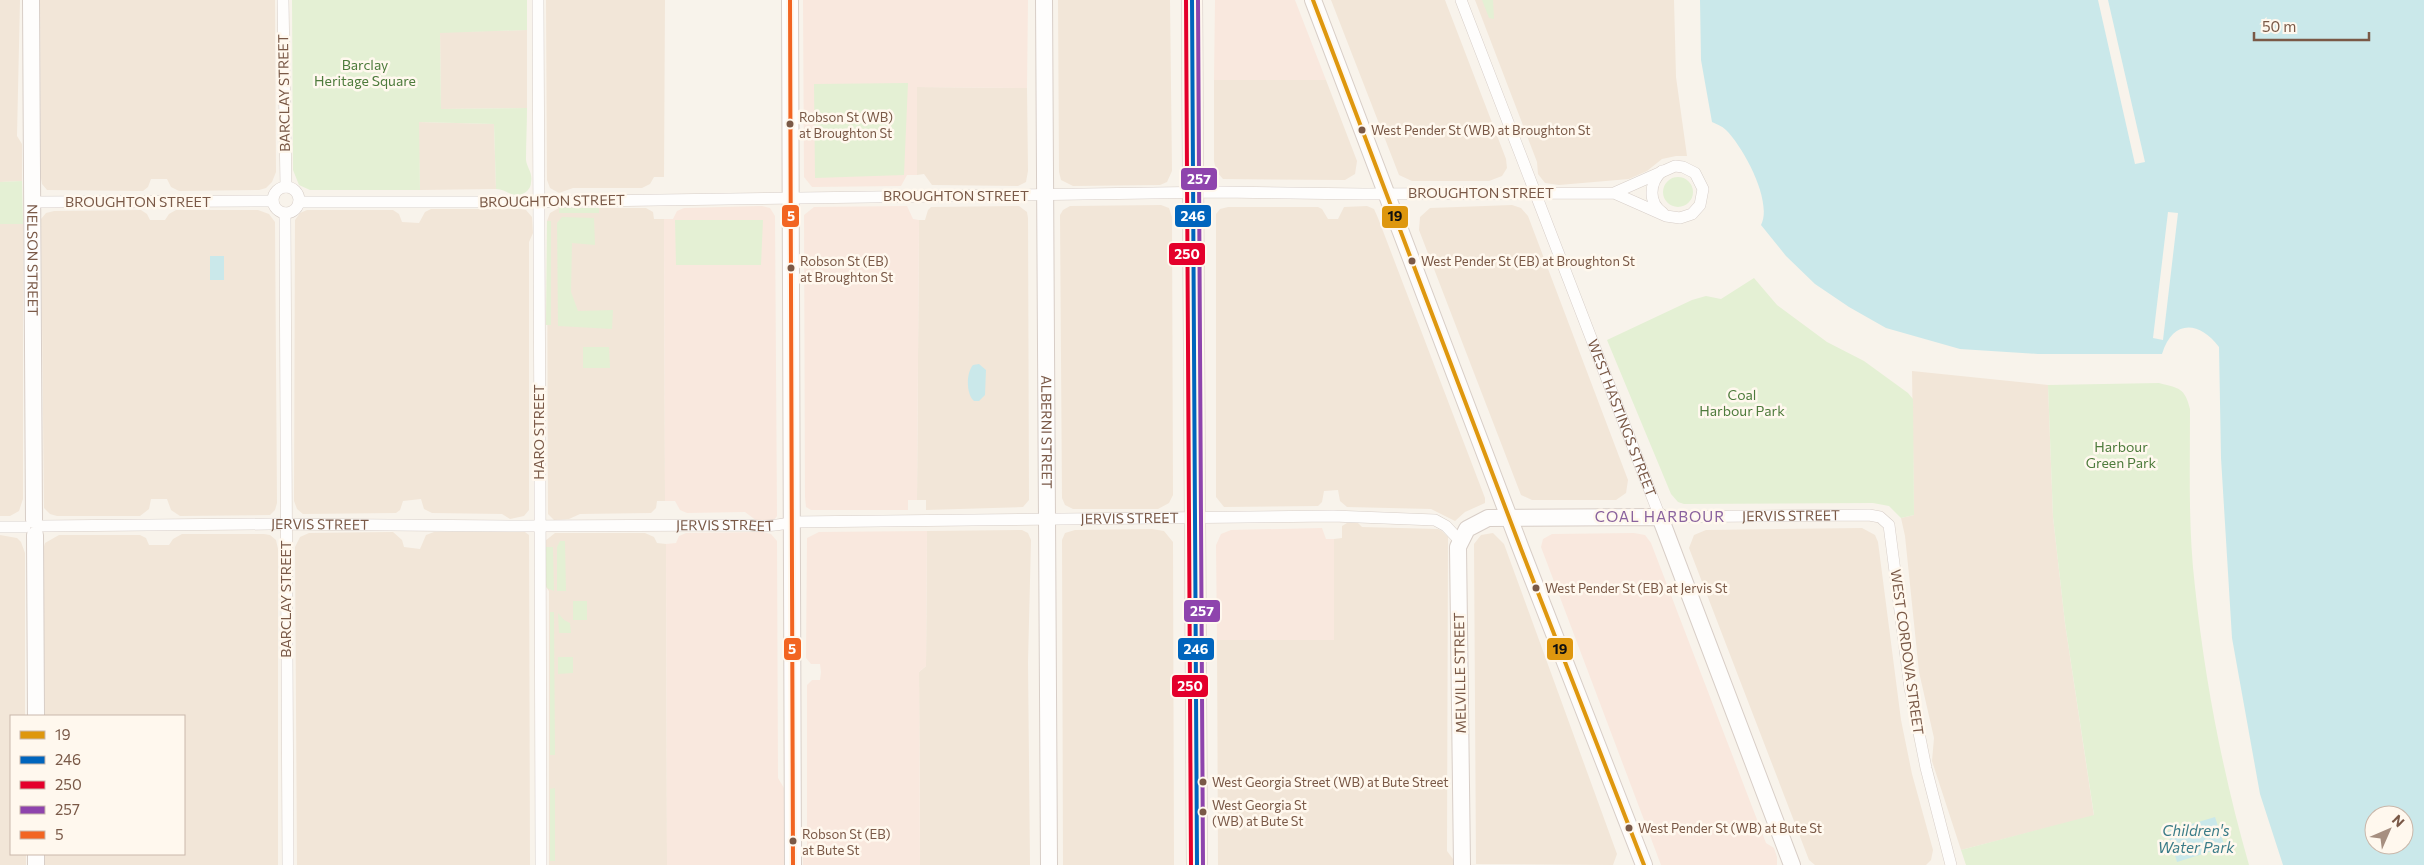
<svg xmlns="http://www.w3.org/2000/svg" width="2424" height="865" font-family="Commissioner,sans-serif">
<rect width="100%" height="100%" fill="#f8f3eb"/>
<path fill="#f2e6d8" d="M0 0H20L17 136 22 144V181L0 182Z
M40 0H275L276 172 272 182 266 188 259 190 179 191 171 187 167 179H151L148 187 143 191 47 190 42 184 41 178Z
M546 0H665L664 177H654L650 184 642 188H573L559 193 550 188 547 180Z
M1058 0H1170L1172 171 1167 182 1160 185 1073 186 1061 180 1059 172Z
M1331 0H1445L1506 159 1507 168 1502 176 1489 181H1412L1399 175Z
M1475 0H1674L1676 77 1687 156H1676L1662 159 1647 171 1629 179 1559 185 1545 183 1538 174 1537 162Z
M527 30V108L441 109 440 32Z
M1214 80H1326L1357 161 1355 174 1345 180 1223 179 1216 171 1214 161Z
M917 87 1027 88 1028 171 1026 182 1018 186 932 185 924 174 917 175Z
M418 122 494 124 496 189 420 190Z
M1161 205 1169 208 1172 217 1173 495 1169 503 1158 509H1073L1065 505 1062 498 1060 215 1063 210 1070 206Z
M1512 205 1521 208 1528 216 1628 480 1626 493 1616 500H1532L1521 495 1419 230 1420 217 1430 208Z
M1019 206 1027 212 1028 218 1029 500 1023 507 926 510V500H917L919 220H925L928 210 931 207Z
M1367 206 1374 209 1378 218 1485 498V503L1465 512 1455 521 1431 509 1347 507 1340 501 1338 490 1324 491 1322 502 1318 506 1224 507 1216 497V214L1220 209 1228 207H1318L1322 209 1328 219H1338L1344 207Z
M559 208H646L653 212 654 219H664L665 501H657L656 508 651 513 580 514 569 519 554 520 548 514 547 221 550 213Z
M431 209H520L526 210 532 217 533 233 529 242V510L524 516 510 519 502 514 432 513 424 509 421 499 403 501 400 510 396 513 303 514 297 509 294 501 295 220 300 213 307 210H393L399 214 402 222 419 223 425 212Z
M141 210 147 214 150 220H165L169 214 176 210H258L269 214 275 222 277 503 275 510 270 515 180 516 171 510 167 499H151L149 509 140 516H57L50 514 44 508 41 219 46 213 54 211Z
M0 224H23V499L19 511 10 516H0Z
M1912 371 2048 385 2053 517 2065 623 2094 816 1961 850 1932 761 1934 738 1919 672 1905 536 1901 518 1914 515Z
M1347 523H1358L1362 527 1438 529 1442 531 1448 537 1447 851 1453 859V865H1218L1217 640H1334V539L1342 538V526Z
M1862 528 1875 535 1878 542 1901 720 1912 774 1933 850 1931 860 1926 865H1815L1809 860 1689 548 1694 535 1706 530Z
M1152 529 1164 531 1173 542 1174 865H1063L1062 540 1065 533 1075 530Z
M1022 530 1028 533 1031 540 1028 662 1030 865H920L919 672 926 666 927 531Z
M393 532 402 540 404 547 420 549 426 535 434 532H525L529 535 530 865H297L295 547 300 537 309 533Z
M555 533H645L654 537 657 543 666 544 667 865H549V591L544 584 545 541Z
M1493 533 1504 544 1617 854 1613 865 1476 864 1474 544 1481 535Z
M182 534H264L270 535 276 540 278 549V865H45V854H184V716H44L43 550 45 543 59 535H140L146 538 149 545H169L173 539Z
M0 535 17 538 21 542 25 553V716H11V854H26V865H0Z"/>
<path fill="#f9e8de" d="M803 0H1028L1027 88 917 87V175H907L901 186 812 187 804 177Z
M1215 0H1295L1326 80H1214Z
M762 206 770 208 775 216 777 516 774 520 757 521 745 512 687 513 680 510 675 501H665L664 219H673L677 211 684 208Z
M907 206 913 219 919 220 917 500H908V510H811L806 507 805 497 804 215 814 207Z
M1322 528 1326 539H1334V640H1217L1216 545 1221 534 1231 530Z
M927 531 926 666 919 672 920 865H803V853L807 846V685L812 680H820L821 672 820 664H811L806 658 807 538 819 532Z
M763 532 771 534 777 541 778 778 784 788V865H667L666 544 676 543 679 536 686 533Z
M1634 533 1645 535 1651 543 1766 843 1774 848 1777 857V865H1661L1541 547 1543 539 1552 534Z"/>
<path fill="#e4f0d4" d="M292 0H527V30L440 33 441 109 527 108C527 125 526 143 526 160 527 168 533 173 531 182 531 188 527 192 522 194 512 198 506 189 496 189L494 124 419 122 420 190H310L299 185 293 170Z
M1482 0H1493L1494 19 1489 18Z
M908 83 904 175 815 178 814 84Z
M1663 192a15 15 0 1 1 30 0a15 15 0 1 1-30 0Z
M22 181 23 224H0V182Z
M559 208H599V213H559Z
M562 217 594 218 595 245 572 243 571 292 578 311 613 310 612 329 558 326 557 223Z
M675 220H763L761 265H676Z
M547 221H551V325H546Z
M1754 278 1777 305 1827 342 1864 361 1908 393 1913 399 1914 515 1901 518 1889 506 1873 503 1684 504 1678 502 1671 494 1607 340 1692 300 1706 296 1721 299Z
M583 347H609L610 368H583Z
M2159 383C2179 388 2185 388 2190 409 2190 468 2188 528 2195 587 2205 682 2223 774 2249 865H1966L1961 850 2094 815 2065 623 2053 517 2048 385Z
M560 541H565L566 591H557V547Z
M545 547H553L554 591 547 588 546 584Z
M573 601H587V620H573Z
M550 612H554L555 755H550Z
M558 613 564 620 570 623 571 633H559Z
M558 657H573V673L558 674Z
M555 788V861H550V789Z"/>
<path fill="#cae8ea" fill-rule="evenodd" d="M1700 0H2424V865H2283L2260 794 2232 638 2221 458 2219 347C2199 321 2173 319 2162 354H2038L1960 349 1886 328 1849 307 1815 284 1786 256 1761 225C1773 202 1744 148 1726 130 1722 126 1716 124 1712 122L1701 60ZM2374 815H2404V845H2374Z
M210 256H224V280H210Z
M979 364 986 370 985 395 979 401H974C966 394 966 373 973 365Z
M2215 817 2225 847 2177 862 2174 852 2180 844 2170 840 2168 831Z"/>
<path fill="#f8f3eb" d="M2098 0H2108L2145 162 2135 164Z
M2168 212 2178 213 2163 340 2153 338Z"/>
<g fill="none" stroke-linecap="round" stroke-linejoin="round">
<g stroke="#d7cec8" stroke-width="12">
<g id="street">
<path d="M283 0 286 187"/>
<path d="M538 0C541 288 539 577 541 865"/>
<path id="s1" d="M1461 0 1660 517 1869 515 1880 517 1889 525 1910 688 1926 768 1951 865"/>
<path d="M1662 171C1649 183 1648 203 1663 213"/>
<circle cx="286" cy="200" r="13"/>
<path d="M33 202 273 201"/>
<path d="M299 202H521L1220 192 1364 194 1614 193 1666 216 1680 218 1692 214 1700 205 1703 189 1695 173 1683 167 1675 166 1614 193"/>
<path d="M285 213 288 865"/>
<path id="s2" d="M41 526 270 524 519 526 748 525C764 527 777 526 792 522L1333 516 1435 520 1446 526 1460 541"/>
<path d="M0 527H25"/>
</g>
</g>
<g stroke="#d8cec7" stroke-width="18">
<g id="secondary">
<path id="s3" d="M31 0 34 520"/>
<path d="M790 0 793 865"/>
<path id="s4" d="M1044 0 1049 865"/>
<path d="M1313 0 1521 549 1644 865"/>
<path d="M35 535 36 716"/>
<path d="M36 854V865"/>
<path d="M1462 865 1458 547 1467 529 1488 518 1660 517 1792 865"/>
</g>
</g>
<g stroke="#dad0c8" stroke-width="22">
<path id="highway" d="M1192 0 1197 865"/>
</g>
<use href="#street" stroke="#fefdfc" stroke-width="11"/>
<use href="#secondary" stroke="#fefdfc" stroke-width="16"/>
<use href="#highway" stroke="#f2e9e4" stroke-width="21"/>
<g stroke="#fff8ee" stroke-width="8">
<path id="bus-1" d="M1313 0 1521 549 1644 865"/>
</g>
<g stroke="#fff8ee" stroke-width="8">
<path id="bus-2" d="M1192 0 1197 865"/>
</g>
<g stroke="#fff8ee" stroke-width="8">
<path id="bus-3" d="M1186 0 1191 865"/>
</g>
<g stroke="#fff8ee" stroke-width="8">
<path id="bus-4" d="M1198 0 1203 865"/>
</g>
<g stroke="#fff8ee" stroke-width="8">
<path id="bus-5" d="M790 0 793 865"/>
</g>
<use href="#bus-1" stroke="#de970e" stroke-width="4"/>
<use href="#bus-2" stroke="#0065bd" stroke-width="4"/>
<use href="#bus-3" stroke="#e4002b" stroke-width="4"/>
<use href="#bus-4" stroke="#8e44ad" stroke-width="4"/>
<use href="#bus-5" stroke="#f26522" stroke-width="4"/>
</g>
<g fill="#7a5947" stroke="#fff8ee" stroke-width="2">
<circle cx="790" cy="124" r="4.5"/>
<circle cx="1362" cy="130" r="4.5"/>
<circle cx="1412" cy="261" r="4.5"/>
<circle cx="791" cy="268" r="4.5"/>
<circle cx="1536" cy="588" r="4.5"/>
<circle cx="1203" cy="782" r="4.5"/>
<circle cx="1203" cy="812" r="4.5"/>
<circle cx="1629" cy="828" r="4.5"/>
<circle cx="793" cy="841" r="4.5"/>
</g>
<g text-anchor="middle" stroke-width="5" stroke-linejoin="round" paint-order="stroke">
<g font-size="13" fill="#7a5947" stroke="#fff8ee" text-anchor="start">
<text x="799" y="122">Robson St (WB)<tspan x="799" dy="16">at Broughton St</tspan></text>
<text x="1371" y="135">West Pender St (WB) at Broughton St</text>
<text x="800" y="266">Robson St (EB)<tspan x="800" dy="16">at Broughton St</tspan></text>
<text x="1421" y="266">West Pender St (EB) at Broughton St</text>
<text x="1545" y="593">West Pender St (EB) at Jervis St</text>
<text x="1212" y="787">West Georgia Street (WB) at Bute Street</text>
<text x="1212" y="810">West Georgia St<tspan x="1212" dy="16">(WB) at Bute St</tspan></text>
<text x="1638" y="833">West Pender St (WB) at Bute St</text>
<text x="802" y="839">Robson St (EB)<tspan x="802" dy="16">at Bute St</tspan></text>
</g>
<g font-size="14" fill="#4e7b3c" stroke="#fff8ee">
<text x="365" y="70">Barclay<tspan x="365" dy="16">Heritage Square</tspan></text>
<text x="1742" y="400">Coal<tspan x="1742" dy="16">Harbour Park</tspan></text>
<text x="2121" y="452">Harbour<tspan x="2121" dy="16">Green Park</tspan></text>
</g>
<g font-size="14" fill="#7a5947" stroke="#fff8ee">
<text transform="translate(284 93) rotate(-91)" y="5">BARCLAY STREET</text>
<text x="1481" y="198">BROUGHTON STREET</text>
<text x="956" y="201">BROUGHTON STREET</text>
<text transform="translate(552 201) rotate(-1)" y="5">BROUGHTON STREET</text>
<text x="138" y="207">BROUGHTON STREET</text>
<text dy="5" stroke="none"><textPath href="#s3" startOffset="260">NELSON STREET</textPath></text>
<text dy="5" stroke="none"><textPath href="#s1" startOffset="448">WEST HASTINGS STREET</textPath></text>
<text transform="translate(539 432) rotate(-90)" y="5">HARO STREET</text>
<text dy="5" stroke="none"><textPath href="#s4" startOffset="432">ALBERNI STREET</textPath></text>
<text dy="5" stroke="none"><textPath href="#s1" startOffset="685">JERVIS STREET</textPath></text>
<text dy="5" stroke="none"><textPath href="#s2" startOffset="1089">JERVIS STREET</textPath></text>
<text dy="5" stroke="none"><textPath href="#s2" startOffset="279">JERVIS STREET</textPath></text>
<text dy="5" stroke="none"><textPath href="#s2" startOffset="684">JERVIS STREET</textPath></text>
<text transform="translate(286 599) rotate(-90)" y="5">BARCLAY STREET</text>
<text transform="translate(1907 652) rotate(82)" y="5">WEST CORDOVA STREET</text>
<text transform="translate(1460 673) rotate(-91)" y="5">MELVILLE STREET</text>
</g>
<g font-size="15" letter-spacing="1" fill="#8a629e" stroke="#fff8ee">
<text x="1660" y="522">COAL HARBOUR</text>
</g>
<g font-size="15" font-style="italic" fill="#3b7c88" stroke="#fff8ee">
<text x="2196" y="836">Children's<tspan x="2196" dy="17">Water Park</tspan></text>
</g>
</g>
<g stroke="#fff8ee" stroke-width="2">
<rect x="1180" y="167" width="38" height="24" rx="5" fill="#8e44ad"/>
<rect x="781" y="204" width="19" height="24" rx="5" fill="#f26522"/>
<rect x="1174" y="204" width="38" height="24" rx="5" fill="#0065bd"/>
<rect x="1381" y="205" width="28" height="24" rx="5" fill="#de970e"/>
<rect x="1168" y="242" width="38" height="24" rx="5" fill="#e4002b"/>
<rect x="1183" y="599" width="38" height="24" rx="5" fill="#8e44ad"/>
<rect x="783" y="637" width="19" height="24" rx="5" fill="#f26522"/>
<rect x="1177" y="637" width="38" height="24" rx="5" fill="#0065bd"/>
<rect x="1546" y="637" width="28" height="24" rx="5" fill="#de970e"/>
<rect x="1171" y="674" width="38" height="24" rx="5" fill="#e4002b"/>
</g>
<g font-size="14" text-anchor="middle" font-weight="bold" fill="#fff">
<text x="1199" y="184">257</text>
<text x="791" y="221">5</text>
<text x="1193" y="221">246</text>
<text x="1187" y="259">250</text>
<text x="1202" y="616">257</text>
<text x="792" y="654">5</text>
<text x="1196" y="654">246</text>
<text x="1190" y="691">250</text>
</g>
<g font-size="14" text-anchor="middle" font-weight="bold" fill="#111">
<text x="1395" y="221">19</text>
<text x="1560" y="654">19</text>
</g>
<rect x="10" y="715" width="175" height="140" fill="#fff8ee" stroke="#cab8ab"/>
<rect x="20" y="731" width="25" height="8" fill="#de970e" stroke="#cab8ab"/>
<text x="55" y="740" font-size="15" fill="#7a5947">19</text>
<rect x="20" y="756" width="25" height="8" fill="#0065bd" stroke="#cab8ab"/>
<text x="55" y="765" font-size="15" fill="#7a5947">246</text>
<rect x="20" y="781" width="25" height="8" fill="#e4002b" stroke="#cab8ab"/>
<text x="55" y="790" font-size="15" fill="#7a5947">250</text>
<rect x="20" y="806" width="25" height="8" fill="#8e44ad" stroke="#cab8ab"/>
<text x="55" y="815" font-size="15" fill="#7a5947">257</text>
<rect x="20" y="831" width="25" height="8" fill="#f26522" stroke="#cab8ab"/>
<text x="55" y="840" font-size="15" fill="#7a5947">5</text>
<g transform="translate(2389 830) rotate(45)"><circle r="24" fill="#fff8ee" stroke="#cab8ab"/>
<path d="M0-4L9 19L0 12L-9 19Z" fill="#a68f80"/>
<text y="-8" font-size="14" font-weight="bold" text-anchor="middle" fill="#7a5947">N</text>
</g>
<path d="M2254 32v8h115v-8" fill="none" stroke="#7a5947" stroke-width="2.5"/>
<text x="2262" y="32" font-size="15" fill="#7a5947" stroke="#fff8ee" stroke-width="4" paint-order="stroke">50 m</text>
</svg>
